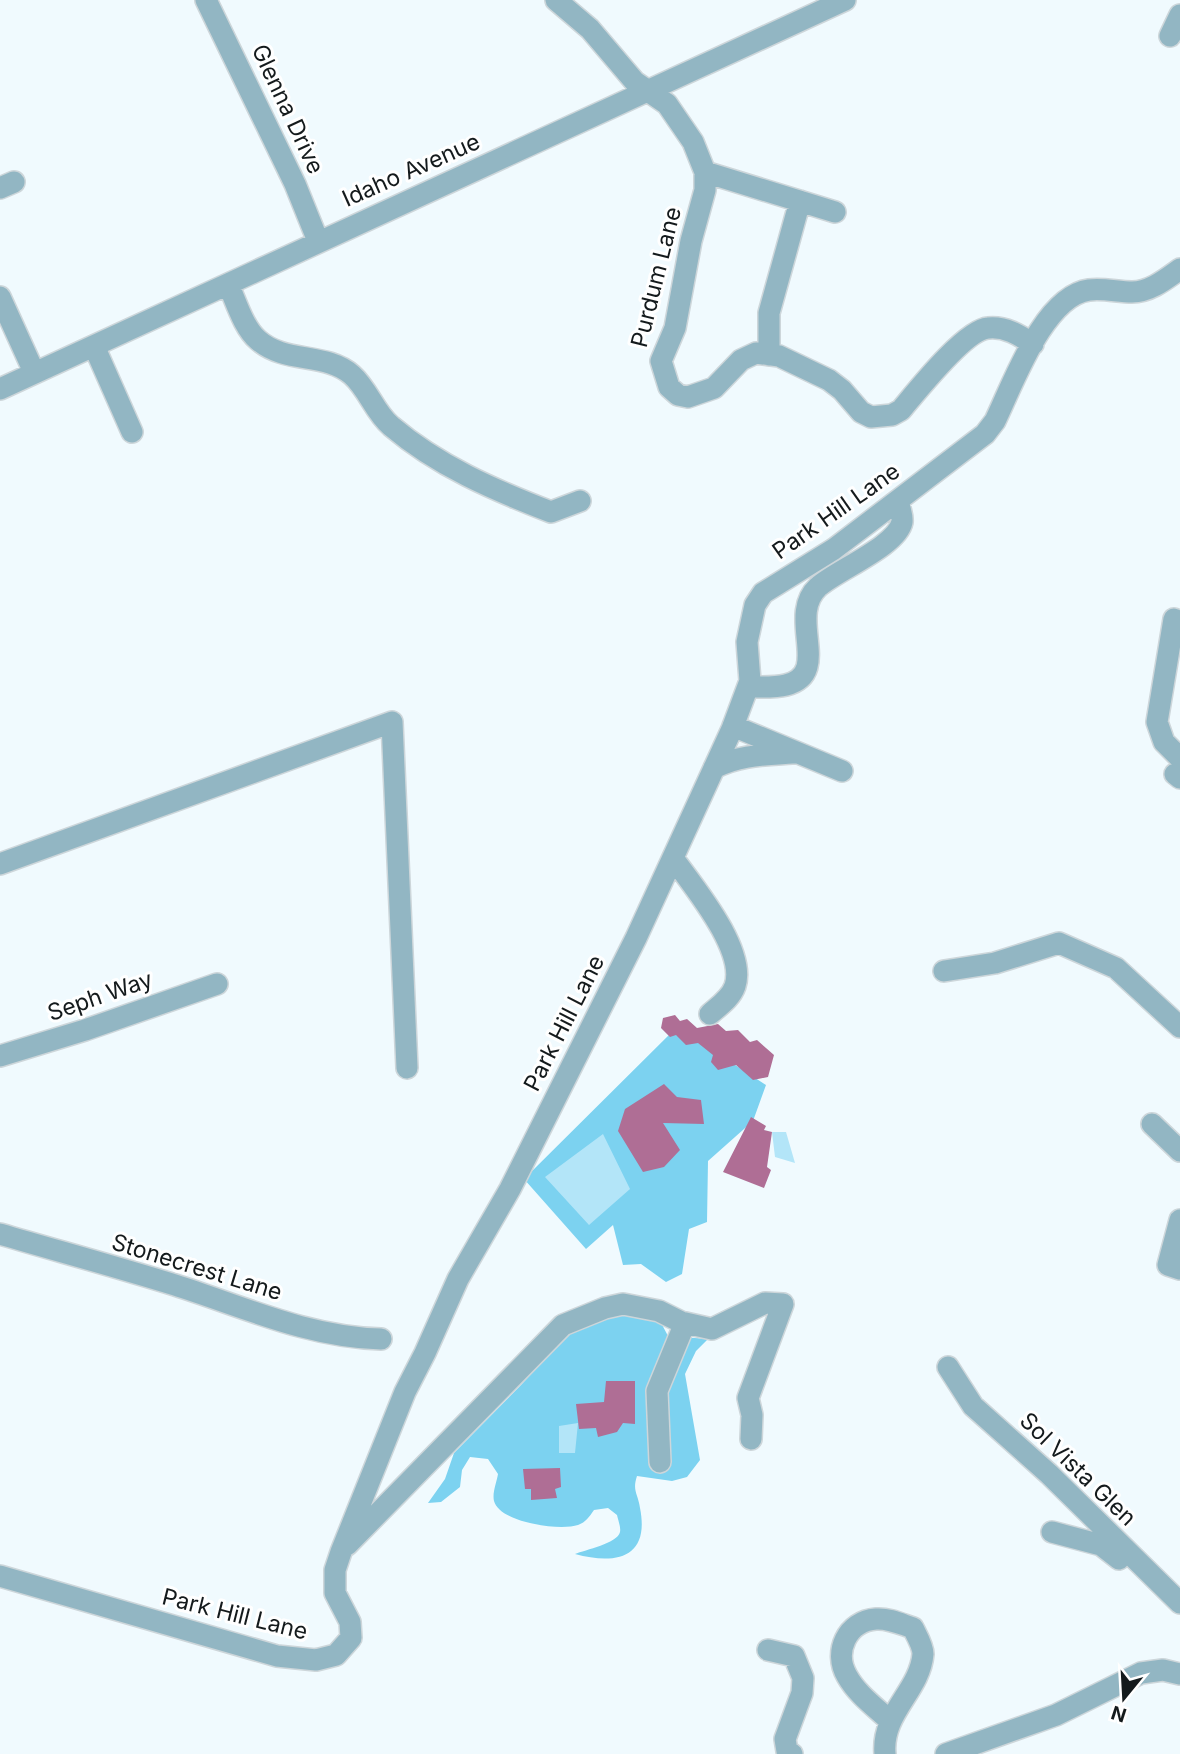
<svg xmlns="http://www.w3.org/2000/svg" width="1180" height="1754" font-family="Inter,sans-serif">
<rect width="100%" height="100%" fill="#f0fafe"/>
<path fill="#7cd2f0" d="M677 1027 766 1085 753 1121 708 1161 707 1222 689 1229 682 1274 666 1282 641 1264 623 1265 613 1225 586 1249 524 1179Z
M614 1311 659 1319 668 1336 708 1339 696 1351 685 1374 700 1460 687 1477 672 1481 637 1476C632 1491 638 1493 640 1508 650 1558 616 1565 575 1554 585 1550 618 1543 620 1532 621 1527 618 1520 617 1515L608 1508 594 1510C589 1517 586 1522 578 1525 560 1531 500 1523 494 1501 492 1493 497 1481 498 1474L488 1459 470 1457 462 1470 460 1487 441 1502 428 1503 445 1479 454 1453 520 1386 584 1317Z"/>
<path fill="#b3e5f8" d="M772 1132H786L795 1163 775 1157Z
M603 1134 630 1189 589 1225 545 1177Z
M578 1423 575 1453H559V1426Z"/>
<path fill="#af6e95" d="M675 1015 680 1021 687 1019 697 1028 718 1024 726 1031 738 1030 750 1042 757 1040 774 1055 768 1077 753 1080 736 1065 718 1070 711 1062 713 1055 698 1043 686 1045 676 1035 670 1037 661 1028 663 1018Z
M664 1084 677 1097 701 1100 704 1124 663 1123 680 1150 664 1167 643 1172 618 1131 625 1109Z
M751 1117 766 1126 764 1130 772 1132 767 1167 771 1170 764 1188 723 1172Z
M606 1381H635V1424L623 1423 617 1432 598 1437 596 1428 579 1429 576 1404 604 1402Z
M560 1468 561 1487 555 1489 557 1498 531 1500V1489H525L523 1469Z"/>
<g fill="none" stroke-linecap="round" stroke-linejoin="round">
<g stroke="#cdd6da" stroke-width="24">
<path id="minor" d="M206 0 295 184 318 241
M556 0 590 29 635 82 667 104 693 142 705 172V190L691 241 675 328 661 361 669 387 678 395 688 397 714 388 741 360 756 353 779 356 829 380 842 390 861 412 871 417 892 415 901 410C917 391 965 330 988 328 1005 326 1019 335 1033 344
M1170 36 1180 15
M705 172 835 212
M0 188 14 182
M228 284C236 301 243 327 258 340 285 364 326 352 352 375 368 389 375 413 391 426 438 466 494 490 551 512L580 501
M0 297 34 372
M94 346 132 432
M769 355V313L800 201
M0 389 845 0
M1174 619 1157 722 1164 742 1180 758
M748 687C760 687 774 688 786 685 833 673 786 617 818 587 837 570 897 546 902 522 903 515 899 507 898 501
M733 726 842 771
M714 768C739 755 764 755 792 753
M1175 774 1180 778
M673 858C693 886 747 950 735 986 731 998 719 1006 710 1014
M0 864 392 722 407 1068
M944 971 995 963 1059 943 1116 968 1180 1027
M0 1056 85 1030 217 984
M1152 1124 1180 1151
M1180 1220 1168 1265 1180 1269
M0 1234C58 1251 117 1267 175 1285 244 1307 308 1337 381 1339
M948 1367 973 1406 1049 1474 1180 1603
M660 1462 657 1391 685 1323
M1052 1532 1101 1545 1119 1559
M347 1545 563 1325 605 1308 623 1304 659 1311 681 1322 712 1329 765 1303 783 1304 748 1398 752 1415 751 1439
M0 1576 277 1656 316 1660 336 1655 351 1638 350 1622 335 1593V1570L341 1552 405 1392 425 1353 458 1279 510 1189 636 938 732 729 750 681 747 642 755 605 763 593 834 549 985 434 995 421C1013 384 1044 296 1089 290 1103 288 1118 292 1132 292 1150 292 1166 279 1180 269
M768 1650 794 1656 803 1678 802 1693 785 1739 787 1751 792 1754
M885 1754C881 1713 920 1691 923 1654 923 1646 917 1636 913 1628 901 1624 889 1618 876 1619 847 1621 833 1652 847 1676 857 1694 875 1707 889 1720
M946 1754 1056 1715 1141 1673 1163 1670 1180 1674"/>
</g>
<use href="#minor" stroke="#92b6c3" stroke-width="21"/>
</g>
<g text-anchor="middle" stroke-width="6" stroke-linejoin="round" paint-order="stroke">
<g font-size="23" fill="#141a1c" stroke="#fff">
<text transform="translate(288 109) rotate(65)" y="8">Glenna Drive</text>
<text transform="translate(411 170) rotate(-24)" y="8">Idaho Avenue</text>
<text transform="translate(656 277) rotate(-76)" y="8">Purdum Lane</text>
<text transform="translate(836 511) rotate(-35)" y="8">Park Hill Lane</text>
<text transform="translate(100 996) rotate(-19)" y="8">Seph Way</text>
<text transform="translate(564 1023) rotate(-63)" y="8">Park Hill Lane</text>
<text transform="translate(197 1267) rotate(17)" y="8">Stonecrest Lane</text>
<text transform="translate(1078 1469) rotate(44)" y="8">Sol Vista Glen</text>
<text transform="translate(235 1614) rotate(14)" y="8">Park Hill Lane</text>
</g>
</g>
<g transform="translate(1124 1698) rotate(198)" stroke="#ffffff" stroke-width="5" paint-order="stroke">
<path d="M0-5L12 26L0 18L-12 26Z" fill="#141a1c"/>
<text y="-10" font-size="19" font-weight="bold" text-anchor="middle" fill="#141a1c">N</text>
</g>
</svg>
